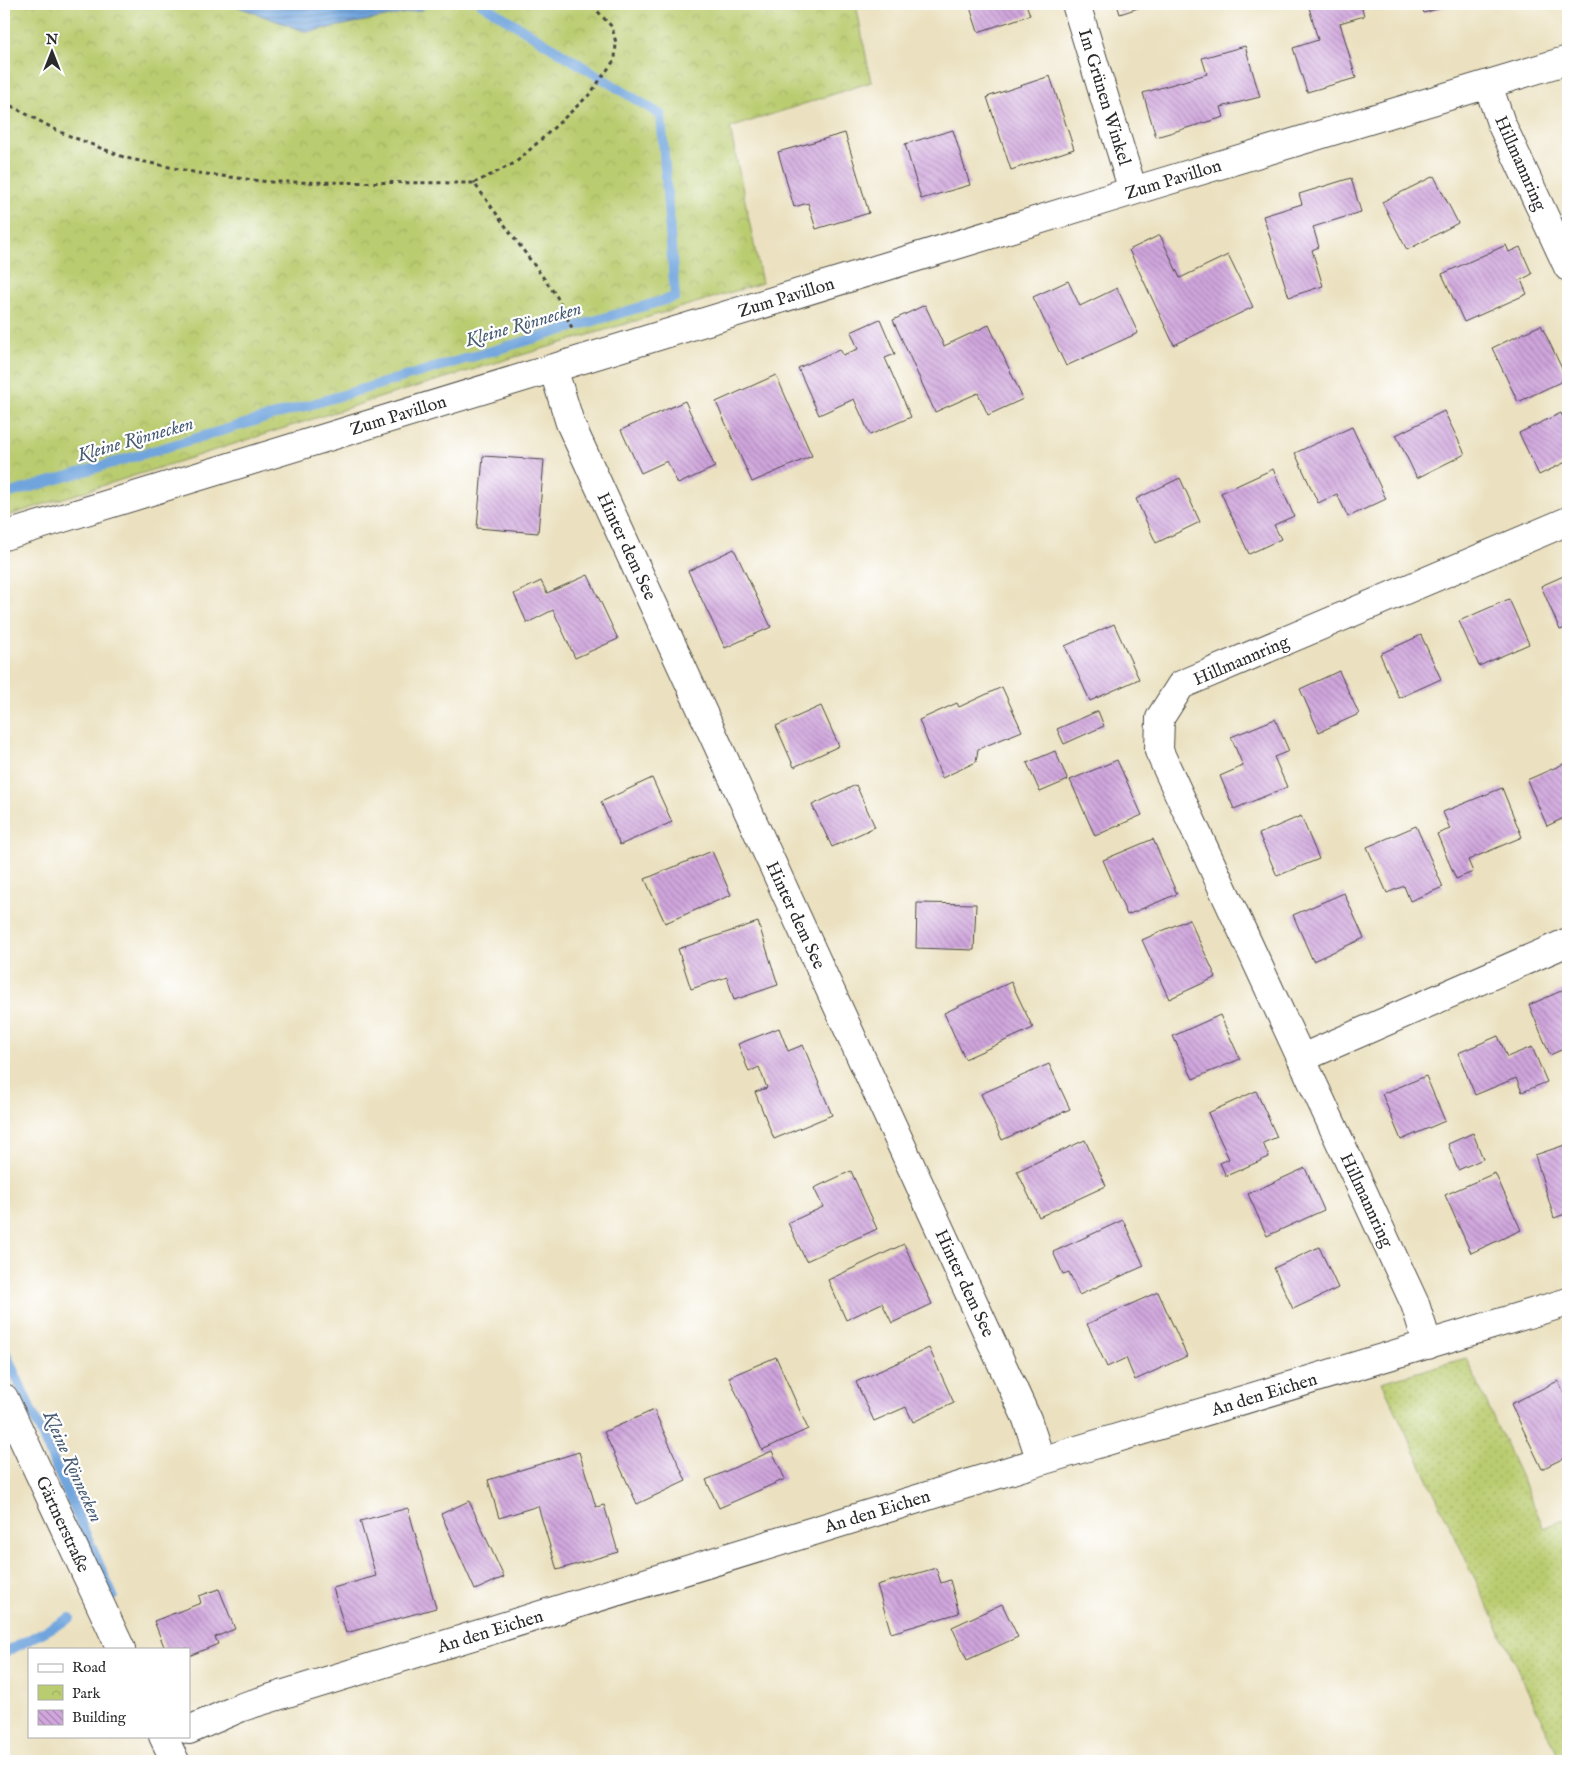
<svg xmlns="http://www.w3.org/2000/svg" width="1572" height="1765" font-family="'IM FELL English',serif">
<defs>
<pattern id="grass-dots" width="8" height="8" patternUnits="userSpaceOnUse" patternTransform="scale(1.25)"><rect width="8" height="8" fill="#bacc70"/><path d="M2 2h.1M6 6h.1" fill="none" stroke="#a0af61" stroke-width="1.8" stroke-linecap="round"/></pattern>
<pattern id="park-crowns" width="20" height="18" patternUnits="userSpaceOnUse" patternTransform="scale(1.25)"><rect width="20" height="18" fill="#bacc70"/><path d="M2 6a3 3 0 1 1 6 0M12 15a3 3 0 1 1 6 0" fill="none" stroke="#a0af61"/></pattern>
<pattern id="water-rules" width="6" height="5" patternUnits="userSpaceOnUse" patternTransform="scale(1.25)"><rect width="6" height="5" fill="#70a4dd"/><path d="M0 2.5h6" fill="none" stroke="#5c86b3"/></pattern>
<pattern id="building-back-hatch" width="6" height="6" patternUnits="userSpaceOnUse" patternTransform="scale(1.25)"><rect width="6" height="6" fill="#d0a6dd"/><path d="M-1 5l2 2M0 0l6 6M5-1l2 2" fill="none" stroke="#a987b3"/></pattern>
</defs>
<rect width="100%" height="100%" fill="#fff"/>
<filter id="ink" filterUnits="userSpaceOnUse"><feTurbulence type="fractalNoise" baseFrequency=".02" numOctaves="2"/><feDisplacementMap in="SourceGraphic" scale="10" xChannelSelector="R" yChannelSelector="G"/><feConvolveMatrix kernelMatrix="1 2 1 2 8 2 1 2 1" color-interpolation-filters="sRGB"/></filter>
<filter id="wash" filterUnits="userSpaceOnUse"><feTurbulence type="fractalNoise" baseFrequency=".0096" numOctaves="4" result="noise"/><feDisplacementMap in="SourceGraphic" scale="20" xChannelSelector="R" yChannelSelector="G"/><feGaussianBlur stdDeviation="1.12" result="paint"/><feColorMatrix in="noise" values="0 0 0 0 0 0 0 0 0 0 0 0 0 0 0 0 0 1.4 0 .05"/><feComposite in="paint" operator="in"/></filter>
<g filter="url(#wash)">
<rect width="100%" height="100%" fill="#ebe1c0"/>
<path fill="url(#grass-dots)" stroke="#727c4e" d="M1466 1358 1544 1528 1568 1518V1761H1561L1382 1382Z"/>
<path fill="url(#park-crowns)" stroke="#727c4e" d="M4 4H856L871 82 730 128 762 283 382 397 4 517Z"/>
<path fill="url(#water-rules)" stroke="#4e6884" d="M230 4H429L422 10 307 32Z"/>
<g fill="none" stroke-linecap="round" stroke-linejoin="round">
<path stroke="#70a4dd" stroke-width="10" d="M4 495 675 297 661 115 482 4
M4 1349 113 1596
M4 1653 70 1618"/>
</g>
<g id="blocks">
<path fill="url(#building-back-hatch)" d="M969 4H1026L1030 15 978 32Z
M1117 4H1150L1120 14Z
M1308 4H1361L1364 16 1340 23 1356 78 1307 92 1293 48 1318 40Z
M1421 4H1454L1424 13Z
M1245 46 1260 97 1221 107 1224 117 1156 137 1143 93 1207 74 1202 58Z
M1050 76 1074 149 1011 170 987 97Z
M953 130 970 185 921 199 905 144Z
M845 133 869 213 816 229 808 203 794 207 778 152Z
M1434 176 1458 223 1407 250 1382 202Z
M1351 178 1361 212 1313 227 1319 247 1312 250 1323 286 1289 297 1263 216 1302 204 1299 194Z
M1160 235 1180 278 1228 255 1253 307 1174 345 1129 250Z
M1506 245 1509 252 1520 247 1532 274 1521 280 1527 294 1464 322 1442 274Z
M1068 281 1080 306 1117 288 1138 333 1066 366 1033 297Z
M925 305 944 346 989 325 1023 399 988 415 978 393 935 412 893 320Z
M880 319 895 354 885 358 911 417 870 435 854 399 819 415 798 368 840 349 843 355 858 349 851 332Z
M1541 325 1567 379 1518 402 1492 348Z
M776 375 812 456 752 482 716 402Z
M685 401 715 467 678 484 667 461 641 473 621 430Z
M1444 411 1465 454 1417 478 1396 435Z
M1561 413 1568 429V461L1539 475 1519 433Z
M1352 427 1386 499 1348 517 1337 494 1318 503 1295 453Z
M483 456 544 460 538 533 477 528Z
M1273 469 1294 516 1274 525 1281 539 1249 554 1221 493Z
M1180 478 1200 522 1156 543 1136 499Z
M734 549 771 627 725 648 688 571Z
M1568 574V627L1560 630 1541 586Z
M588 575 618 639 575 658 553 610 527 623 514 594 541 581 547 593Z
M1509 599 1529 644 1479 666 1459 621Z
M1114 624 1139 679 1090 701 1065 646Z
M1421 635 1441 679 1399 698 1380 654Z
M1339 671 1359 714 1319 732 1300 689Z
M1002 687 1022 731 978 749 976 762 942 778 919 720 957 703 959 707Z
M821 706 839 746 794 767 776 726Z
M1098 711 1104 726 1064 744 1057 729Z
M1275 719 1289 751 1274 757 1287 787 1234 809 1220 776 1243 766 1231 737Z
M1055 751 1068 780 1040 792 1027 763Z
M1117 760 1142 815 1095 836 1070 780Z
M1568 762V822L1566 817 1547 826 1527 780Z
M652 778 672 822 620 845 601 802Z
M856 785 875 827 832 847 812 805Z
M1502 788 1522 837 1468 860 1473 872 1456 879 1437 834 1450 829 1443 812Z
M1301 816 1319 859 1277 876 1259 834Z
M1416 826 1443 887 1410 901 1404 886 1387 893 1367 847Z
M1153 839 1177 894 1127 915 1103 860Z
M712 851 731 895 665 923 645 879Z
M1344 893 1364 938 1313 961 1293 915Z
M917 903 976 904 974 950 916 948Z
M1189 919 1216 977 1169 999 1142 940Z
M758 922 778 985 734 1000 727 977 691 989 678 949Z
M1011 982 1033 1028 965 1059 944 1013Z
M1568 988V1047L1550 1055 1529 1005Z
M1220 1015 1240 1059 1193 1079 1173 1036Z
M779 1028 788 1051 803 1045 832 1115 774 1139 755 1092 767 1088 759 1067 749 1072 738 1044Z
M1498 1036 1507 1057 1532 1047 1547 1082 1522 1092 1516 1078 1475 1095 1458 1053Z
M1049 1064 1070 1109 1002 1140 981 1094Z
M1426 1076 1445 1121 1401 1140 1382 1094Z
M1256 1091 1277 1137 1263 1143 1269 1157 1226 1176 1220 1163 1229 1159 1208 1113Z
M1473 1133 1483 1159 1458 1170 1448 1144Z
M1085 1140 1106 1186 1039 1217 1017 1171Z
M1568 1144V1213L1554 1218 1535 1155Z
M1305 1168 1324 1210 1267 1236 1248 1194Z
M851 1171 877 1229 806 1261 788 1223 823 1207 814 1188Z
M1495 1173 1521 1230 1471 1253 1445 1195Z
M1123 1220 1144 1266 1079 1295 1069 1272 1063 1274 1053 1252Z
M904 1244 932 1304 892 1323 882 1303 846 1320 828 1280Z
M1319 1247 1338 1288 1293 1309 1274 1268Z
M1158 1292 1187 1356 1135 1380 1126 1358 1107 1367 1087 1324Z
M929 1348 954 1403 913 1422 906 1407 874 1421 856 1382Z
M776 1357 808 1429 762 1450 729 1377Z
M1558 1381 1568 1402V1456L1542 1469 1511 1404Z
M654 1410 686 1481 637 1504 604 1432Z
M772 1451 785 1479 719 1508 706 1480Z
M579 1452 596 1507 604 1505 618 1552 557 1570 538 1506 499 1518 488 1480Z
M469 1501 504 1577 475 1590 441 1514Z
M408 1508 436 1608 346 1633 333 1588 376 1576 360 1521Z
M936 1568 941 1583 950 1580 959 1613 891 1633 877 1585Z
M219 1589 235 1629 215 1637 218 1644 189 1656V1649H165L154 1621 201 1603 199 1596Z
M1002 1604 1018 1637 967 1660 952 1627Z"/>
</g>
</g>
<g filter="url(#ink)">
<use href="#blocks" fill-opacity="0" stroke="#484641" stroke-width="1"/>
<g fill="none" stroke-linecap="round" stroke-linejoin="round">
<g stroke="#484641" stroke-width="30">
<path id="minor" d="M1076 4 1133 191
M1488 85 1501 123 1568 267
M553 368 570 423 1027 1419 1041 1461
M4 536 1133 191 1568 60
M1302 1058 1568 942
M1428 1345 1415 1304 1159 751 1160 718 1181 685 1568 521
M4 1398 121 1649
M189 1730 242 1707 1041 1461 1568 1302
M163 1736 175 1761"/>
</g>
<path stroke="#484641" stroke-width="3" stroke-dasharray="4 4" stroke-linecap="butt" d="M4 102 60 132 126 158 198 173 270 182 474 183 556 295 573 330
M474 183 515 163 545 136 590 94 615 59 616 43 612 27 591 4"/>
<use href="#minor" stroke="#fff" stroke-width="28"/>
</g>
</g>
<g text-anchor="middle" stroke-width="4.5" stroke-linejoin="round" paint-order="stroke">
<g font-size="18" fill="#2b2b2b" stroke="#fff">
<text transform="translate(1105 97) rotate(73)" y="6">Im Grünen Winkel</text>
<text transform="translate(1521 163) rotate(66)" y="6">Hillmannring</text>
<text transform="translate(1173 179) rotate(-17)" y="6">Zum Pavillon</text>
<text transform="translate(786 297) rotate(-17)" y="6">Zum Pavillon</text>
<text transform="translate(398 415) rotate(-17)" y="6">Zum Pavillon</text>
<text transform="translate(627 546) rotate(65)" y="6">Hinter dem See</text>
<text transform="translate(1241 660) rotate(-23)" y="6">Hillmannring</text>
<text transform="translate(796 915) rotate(65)" y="6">Hinter dem See</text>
<text transform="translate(1367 1200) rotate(65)" y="6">Hillmannring</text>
<text transform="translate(965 1283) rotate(65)" y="6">Hinter dem See</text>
<text transform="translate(1264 1394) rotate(-17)" y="6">An den Eichen</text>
<text transform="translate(877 1511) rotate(-17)" y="6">An den Eichen</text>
<text transform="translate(63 1524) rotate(65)" y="6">Gärtnerstraße</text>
<text transform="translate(490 1631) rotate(-17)" y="6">An den Eichen</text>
</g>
<g font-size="19" font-style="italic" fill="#475b72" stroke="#fff">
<text transform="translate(523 323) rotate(-16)" y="7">Kleine Rönnecken</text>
<text transform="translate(135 438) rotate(-16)" y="7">Kleine Rönnecken</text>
<text transform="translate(74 1466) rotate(66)" y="7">Kleine Rönnecken</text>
</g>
</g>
<rect width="1572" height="1765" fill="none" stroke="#fff" stroke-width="20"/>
<rect x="28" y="1648" width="162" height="90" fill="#ffffff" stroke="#aaaaaa"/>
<rect x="38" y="1664" width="25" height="8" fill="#ffffff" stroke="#aaaaaa"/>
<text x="72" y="1672" font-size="15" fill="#2b2b2b">Road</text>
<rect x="38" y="1685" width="25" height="15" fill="url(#park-crowns)" stroke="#aaaaaa"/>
<text x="72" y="1698" font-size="15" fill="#2b2b2b">Park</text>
<rect x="38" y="1710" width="25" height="15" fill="url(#building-back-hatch)" stroke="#aaaaaa"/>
<text x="72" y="1722" font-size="15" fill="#2b2b2b">Building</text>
<g transform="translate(52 52)" stroke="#ffffff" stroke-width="4" paint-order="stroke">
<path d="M0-4L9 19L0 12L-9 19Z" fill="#2b2b2b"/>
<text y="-8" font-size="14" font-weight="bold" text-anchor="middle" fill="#2b2b2b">N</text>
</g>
</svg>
